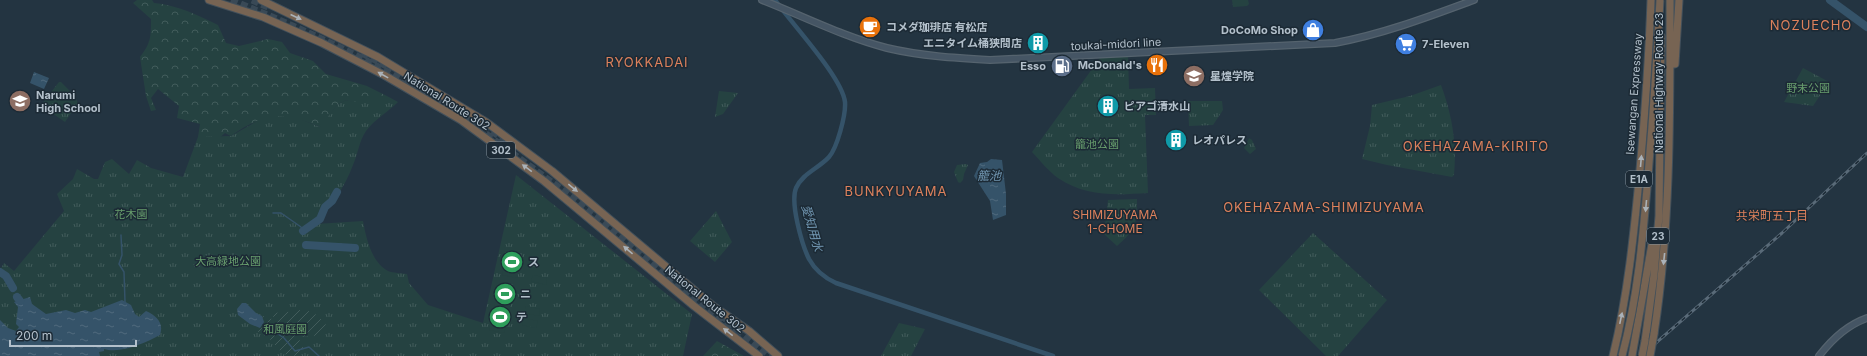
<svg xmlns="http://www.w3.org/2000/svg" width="1867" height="356" font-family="Inter,'Noto Sans JP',sans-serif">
<defs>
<pattern id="forest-crowns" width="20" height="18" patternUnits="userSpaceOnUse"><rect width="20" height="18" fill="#254241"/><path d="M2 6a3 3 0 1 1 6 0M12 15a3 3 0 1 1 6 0" fill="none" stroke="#425c5b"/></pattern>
<pattern id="park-tufts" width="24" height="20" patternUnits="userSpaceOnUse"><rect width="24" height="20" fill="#254241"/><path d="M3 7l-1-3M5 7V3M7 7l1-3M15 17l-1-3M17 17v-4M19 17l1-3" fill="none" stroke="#425c5b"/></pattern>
<pattern id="garden-furrows" width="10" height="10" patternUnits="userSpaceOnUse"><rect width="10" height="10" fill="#254241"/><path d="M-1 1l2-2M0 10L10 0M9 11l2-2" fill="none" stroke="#425c5b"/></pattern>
<pattern id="water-ripples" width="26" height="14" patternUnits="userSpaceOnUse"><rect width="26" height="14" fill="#355369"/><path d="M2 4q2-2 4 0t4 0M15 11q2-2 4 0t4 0" fill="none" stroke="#506a7d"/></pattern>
</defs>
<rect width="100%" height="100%" fill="#233441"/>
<path fill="url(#forest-crowns)" d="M137 0H152L154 3C177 5 198 15 218 25L226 43 239 46 268 39 282 42 290 53 313 61 326 74 367 86 387 96 375 110 346 100 337 105 321 127C287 113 261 113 231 136L225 133 218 139 201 143 198 137 200 124 177 118 179 106 158 89 151 98 156 110 151 111 146 96 140 57C151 43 151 37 151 19L133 3Z
M717 341 744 356H703Z"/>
<path fill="url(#park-tufts)" d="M1232 0H1248L1249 4 1247 6 1233 7Z
M1128 56 1129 89 1155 88 1156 115H1145L1148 193C1116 195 1086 197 1058 178 1048 171 1040 160 1032 152L1100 58Z
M1803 68 1829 82 1813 106 1784 102Z
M59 82H61L74 95 78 103 65 122 42 106V104Z
M1441 85C1452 115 1457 143 1454 175L1452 177 1387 165 1362 159 1370 126 1372 105 1410 96Z
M719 91 738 93 723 114 715 117Z
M387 96 398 102C388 112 375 119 366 131 359 141 358 154 353 165 345 187 331 206 316 224L363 221C366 237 371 262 388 271 393 273 401 273 407 274L409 283 428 305 483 323 516 175 692 314 683 356H0V270L4 263 14 271 64 211 57 194 73 179 77 169 94 179H98L105 162 112 159 129 174 137 160 151 168 183 177 198 137 231 136 261 119 276 116 297 118 320 127 337 105 346 100 354 102Z
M1188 101H1222L1223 110 1213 125 1189 126Z
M1249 138 1252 140 1256 149 1250 154 1244 148Z
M966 164 968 165 964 174 963 180 960 183 958 182 954 172 957 165Z
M1137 199C1137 223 1136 230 1117 246L1104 234 1108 200Z
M716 211 732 242 715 262 690 241Z
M1313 233 1387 300 1338 356H1326L1259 290Z
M899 323 925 329 911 356H881Z"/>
<path fill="url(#garden-furrows)" d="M300 310C315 310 321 318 329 329L314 336 298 337 305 352 297 356 283 354 269 338 257 331 259 330 264 322 262 316 269 317 273 320 275 318 268 312 282 313Z"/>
<path fill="#254241" d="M506 257 521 260 519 267 504 264Z
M503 269 518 272 517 278 502 275Z
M533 275 547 278 546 285 531 281Z
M496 300 511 303 509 310 494 307Z
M526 306 540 309 539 316 524 313Z
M493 312 508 315 507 322 492 319Z
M523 318 538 321 536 328 522 325Z
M491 323 506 326 504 333 489 330Z"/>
<path fill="url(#water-ripples)" d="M34 72 49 78 44 89 30 83Z
M991 159 1002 160 1006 194V215L993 220 990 201 974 176 980 163 987 162Z
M30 297 32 304 46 314 66 310 75 313 85 310 91 312 122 300 131 305 135 314 139 317 146 311C157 316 164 323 160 335 145 343 121 354 104 349V351L99 352 100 356H0V320L8 328 16 331 19 327 16 324 18 307 14 302Z
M242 303H246L256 313 262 316 264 322 260 328 250 324 238 315 237 309Z"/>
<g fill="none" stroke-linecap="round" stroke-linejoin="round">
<path stroke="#355369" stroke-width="1.5" d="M273 213H281L301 227 303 231
M121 235 122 255 119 264 124 272 125 302
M263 324 284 338 295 351 309 347 319 356"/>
<path stroke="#355369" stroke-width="4.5" d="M775 0C792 24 842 77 845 102 846 115 837 148 829 157 819 168 802 174 796 188 790 203 802 245 809 259 815 270 825 278 836 283L1053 356"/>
<path stroke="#355369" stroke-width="8" d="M1830 0 1867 27
M303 231 320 219 325 207 332 201 337 192
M306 245 355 248
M0 272 6 276 13 288
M17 297 20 301"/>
<path stroke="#394956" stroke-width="7" stroke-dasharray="7 3.5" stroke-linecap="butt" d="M231 0C307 31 383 64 451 111
M252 0 270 8
M362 53 392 69
M457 108 505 140
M486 134 576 200 734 333
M721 315 770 356"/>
<g stroke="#55636e" stroke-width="8">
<path id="secondary" d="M762 0C803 16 844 37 887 48 921 56 955 58 990 60L1335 43C1383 34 1428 17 1474 0
M1819 356C1832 339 1847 325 1867 318"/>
</g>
<g stroke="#42505b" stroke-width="9">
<path id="highway" d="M209 0 263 17 322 43 384 75 461 120 544 181 694 306 759 356
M261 0 378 57 486 122 552 171 713 306 749 331 778 356
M1675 64 1679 0
M1654 334C1671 223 1670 112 1670 0
M1645 341 1654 275 1659 216 1661 36
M1613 356C1628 295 1634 233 1640 170 1645 113 1649 57 1651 0
M1632 356 1653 238"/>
</g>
<use href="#secondary" stroke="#455564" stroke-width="5.5"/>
<use href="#highway" stroke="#776453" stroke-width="7"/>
<g stroke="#596a78" stroke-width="3">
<path id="rail" d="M1641 356 1782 233 1867 153"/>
</g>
<use href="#rail" stroke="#1c2a35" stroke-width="1.5" stroke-dasharray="4.5" stroke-linecap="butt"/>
<g stroke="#42505b" stroke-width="9" stroke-linecap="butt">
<path id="highway-bridge" d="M1622 356C1638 297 1643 236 1648 176 1653 117 1657 59 1660 0
M1642 356 1645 341
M1650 356 1654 334"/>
</g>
<use href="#highway-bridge" stroke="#776453" stroke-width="7"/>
</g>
<defs><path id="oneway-solid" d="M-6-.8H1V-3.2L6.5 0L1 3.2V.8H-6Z"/></defs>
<g fill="#aab2b9">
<use href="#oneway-solid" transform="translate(296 17) rotate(25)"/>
<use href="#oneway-solid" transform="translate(383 75) rotate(-151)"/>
<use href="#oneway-solid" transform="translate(1641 161) rotate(-85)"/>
<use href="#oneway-solid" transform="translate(527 168) rotate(-144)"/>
<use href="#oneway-solid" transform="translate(573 188) rotate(39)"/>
<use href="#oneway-solid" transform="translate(1646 206) rotate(95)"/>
<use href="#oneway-solid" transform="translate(628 250) rotate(-140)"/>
<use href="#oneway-solid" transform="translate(1664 259) rotate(96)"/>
<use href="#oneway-solid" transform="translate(1621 318) rotate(-78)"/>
<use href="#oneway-solid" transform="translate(728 332) rotate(-142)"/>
</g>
<defs>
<g id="cafe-disc" transform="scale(1.15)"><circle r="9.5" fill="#e8710a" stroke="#1c2a35"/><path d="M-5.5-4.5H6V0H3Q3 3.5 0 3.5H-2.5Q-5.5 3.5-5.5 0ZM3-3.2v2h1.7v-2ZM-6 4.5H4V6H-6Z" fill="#fff"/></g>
<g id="shop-disc" transform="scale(1.15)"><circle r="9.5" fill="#3f7fe0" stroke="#1c2a35"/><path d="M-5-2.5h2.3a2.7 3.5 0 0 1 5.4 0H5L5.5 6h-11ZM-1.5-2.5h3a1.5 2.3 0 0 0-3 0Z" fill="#fff"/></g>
<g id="building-disc" transform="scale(1.15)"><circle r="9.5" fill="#0f9aa8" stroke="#1c2a35"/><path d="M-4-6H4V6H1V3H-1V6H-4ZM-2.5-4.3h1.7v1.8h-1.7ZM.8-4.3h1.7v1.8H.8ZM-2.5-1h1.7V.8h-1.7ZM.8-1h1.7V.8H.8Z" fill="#fff"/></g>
<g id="supermarket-disc" transform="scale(1.15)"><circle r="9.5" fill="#3f7fe0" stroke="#1c2a35"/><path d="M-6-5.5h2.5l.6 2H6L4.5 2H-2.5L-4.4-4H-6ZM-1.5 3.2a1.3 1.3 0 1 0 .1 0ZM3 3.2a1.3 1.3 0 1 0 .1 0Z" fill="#fff"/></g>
<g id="restaurant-disc" transform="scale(1.15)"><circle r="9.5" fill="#e8710a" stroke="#1c2a35"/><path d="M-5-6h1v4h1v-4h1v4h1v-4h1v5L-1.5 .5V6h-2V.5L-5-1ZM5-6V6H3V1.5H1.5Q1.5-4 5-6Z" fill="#fff"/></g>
<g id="fuel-disc" transform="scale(1.15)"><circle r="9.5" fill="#5c6f8a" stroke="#1c2a35"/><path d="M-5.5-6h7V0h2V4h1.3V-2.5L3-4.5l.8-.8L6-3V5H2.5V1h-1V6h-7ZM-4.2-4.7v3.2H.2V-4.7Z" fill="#fff"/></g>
<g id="school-disc" transform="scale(1.15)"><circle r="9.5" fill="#8d6e63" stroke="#1c2a35"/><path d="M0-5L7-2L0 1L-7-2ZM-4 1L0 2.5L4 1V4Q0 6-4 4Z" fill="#fff"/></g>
<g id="stadium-disc" transform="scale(1.15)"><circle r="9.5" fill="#2e9e5b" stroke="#1c2a35"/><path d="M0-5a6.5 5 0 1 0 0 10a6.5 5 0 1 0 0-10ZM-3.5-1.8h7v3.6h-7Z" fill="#fff"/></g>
</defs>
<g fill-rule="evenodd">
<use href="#cafe-disc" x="870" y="27"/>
<use href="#shop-disc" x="1313" y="30"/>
<use href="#building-disc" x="1038" y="43"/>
<use href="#supermarket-disc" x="1406" y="44"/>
<use href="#restaurant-disc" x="1157" y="65"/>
<use href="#fuel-disc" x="1062" y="66"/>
<use href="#school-disc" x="1194" y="76"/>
<use href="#school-disc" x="20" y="101"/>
<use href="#building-disc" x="1108" y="106"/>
<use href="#building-disc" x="1176" y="140"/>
<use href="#stadium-disc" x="512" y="262"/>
<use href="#stadium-disc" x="505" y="294"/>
<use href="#stadium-disc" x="500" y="317"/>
</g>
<g text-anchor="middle" stroke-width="3" stroke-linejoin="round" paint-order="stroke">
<g fill="#1c2a35" stroke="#86939e" stroke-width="1">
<rect x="487" y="142" width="28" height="16" rx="3"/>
<rect x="1626" y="171" width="26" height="16" rx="3"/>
<rect x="1647" y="228" width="22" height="16" rx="3"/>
</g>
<g font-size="10" font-weight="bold" fill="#b3c0cb">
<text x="501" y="154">302</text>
<text x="1639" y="183">E1A</text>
<text x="1658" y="240">23</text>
</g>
<g font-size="11" font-weight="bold" fill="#b3c0cb" stroke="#1c2a35" text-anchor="start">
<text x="886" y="31">コメダ珈琲店 有松店</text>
<text x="1298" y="34" text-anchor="end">DoCoMo Shop</text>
<text x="1022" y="47" text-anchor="end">エニタイム桶狭間店</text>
<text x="1422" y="48">7-Eleven</text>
<text x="1142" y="69" text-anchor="end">McDonald's</text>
<text x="1046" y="70" text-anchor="end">Esso</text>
<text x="1210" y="80">星煌学院</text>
<text x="36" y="99">Narumi<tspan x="36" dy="13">High School</tspan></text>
<text x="1124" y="110">ピアゴ清水山</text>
<text x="1192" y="144">レオパレス</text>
<text x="528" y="266">ス</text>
<text x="520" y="298">ニ</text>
<text x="516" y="321">テ</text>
</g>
<g font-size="11" fill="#b3c0cb" stroke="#1c2a35">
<text transform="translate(1116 44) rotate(-3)" y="4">toukai-midori line</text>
<text transform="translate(1659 83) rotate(-90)" y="4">National Highway Route 23</text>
<text transform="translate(1634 94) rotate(-86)" y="4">Isewangan Expressway</text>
<text transform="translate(447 101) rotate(32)" y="4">National Route 302</text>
<text transform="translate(705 299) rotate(39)" y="4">National Route 302</text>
</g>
<g font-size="11" fill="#689e6d" stroke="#1c2a35">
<text x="1808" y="92">野末公園</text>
<text x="1097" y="148">籠池公園</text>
<text x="131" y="218">花木園</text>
<text x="228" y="265">大高緑地公園</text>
<text x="285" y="333">和風庭園</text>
</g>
<g font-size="12" font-style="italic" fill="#7196b1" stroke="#1c2a35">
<text x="989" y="180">籠池</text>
<text transform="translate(812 228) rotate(74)" y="4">愛知用水</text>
</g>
<g font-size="12" fill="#dd815c" stroke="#1c2a35">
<text x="1115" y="219">SHIMIZUYAMA<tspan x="1115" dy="14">1-CHOME</tspan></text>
<text x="1772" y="220">共栄町五丁目</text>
</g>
<g font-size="13" letter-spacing="1" fill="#dd815c" stroke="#1c2a35">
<text x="1811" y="30">NOZUECHO</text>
<text x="647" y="67">RYOKKADAI</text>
<text x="1476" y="151">OKEHAZAMA-KIRITO</text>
<text x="896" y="196">BUNKYUYAMA</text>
<text x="1324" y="212">OKEHAZAMA-SHIMIZUYAMA</text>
</g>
</g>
<path d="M10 340v6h126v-6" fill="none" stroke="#b3c0cb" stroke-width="2"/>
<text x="16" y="340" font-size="12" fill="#b3c0cb" stroke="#1c2a35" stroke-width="3" paint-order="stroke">200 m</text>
</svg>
